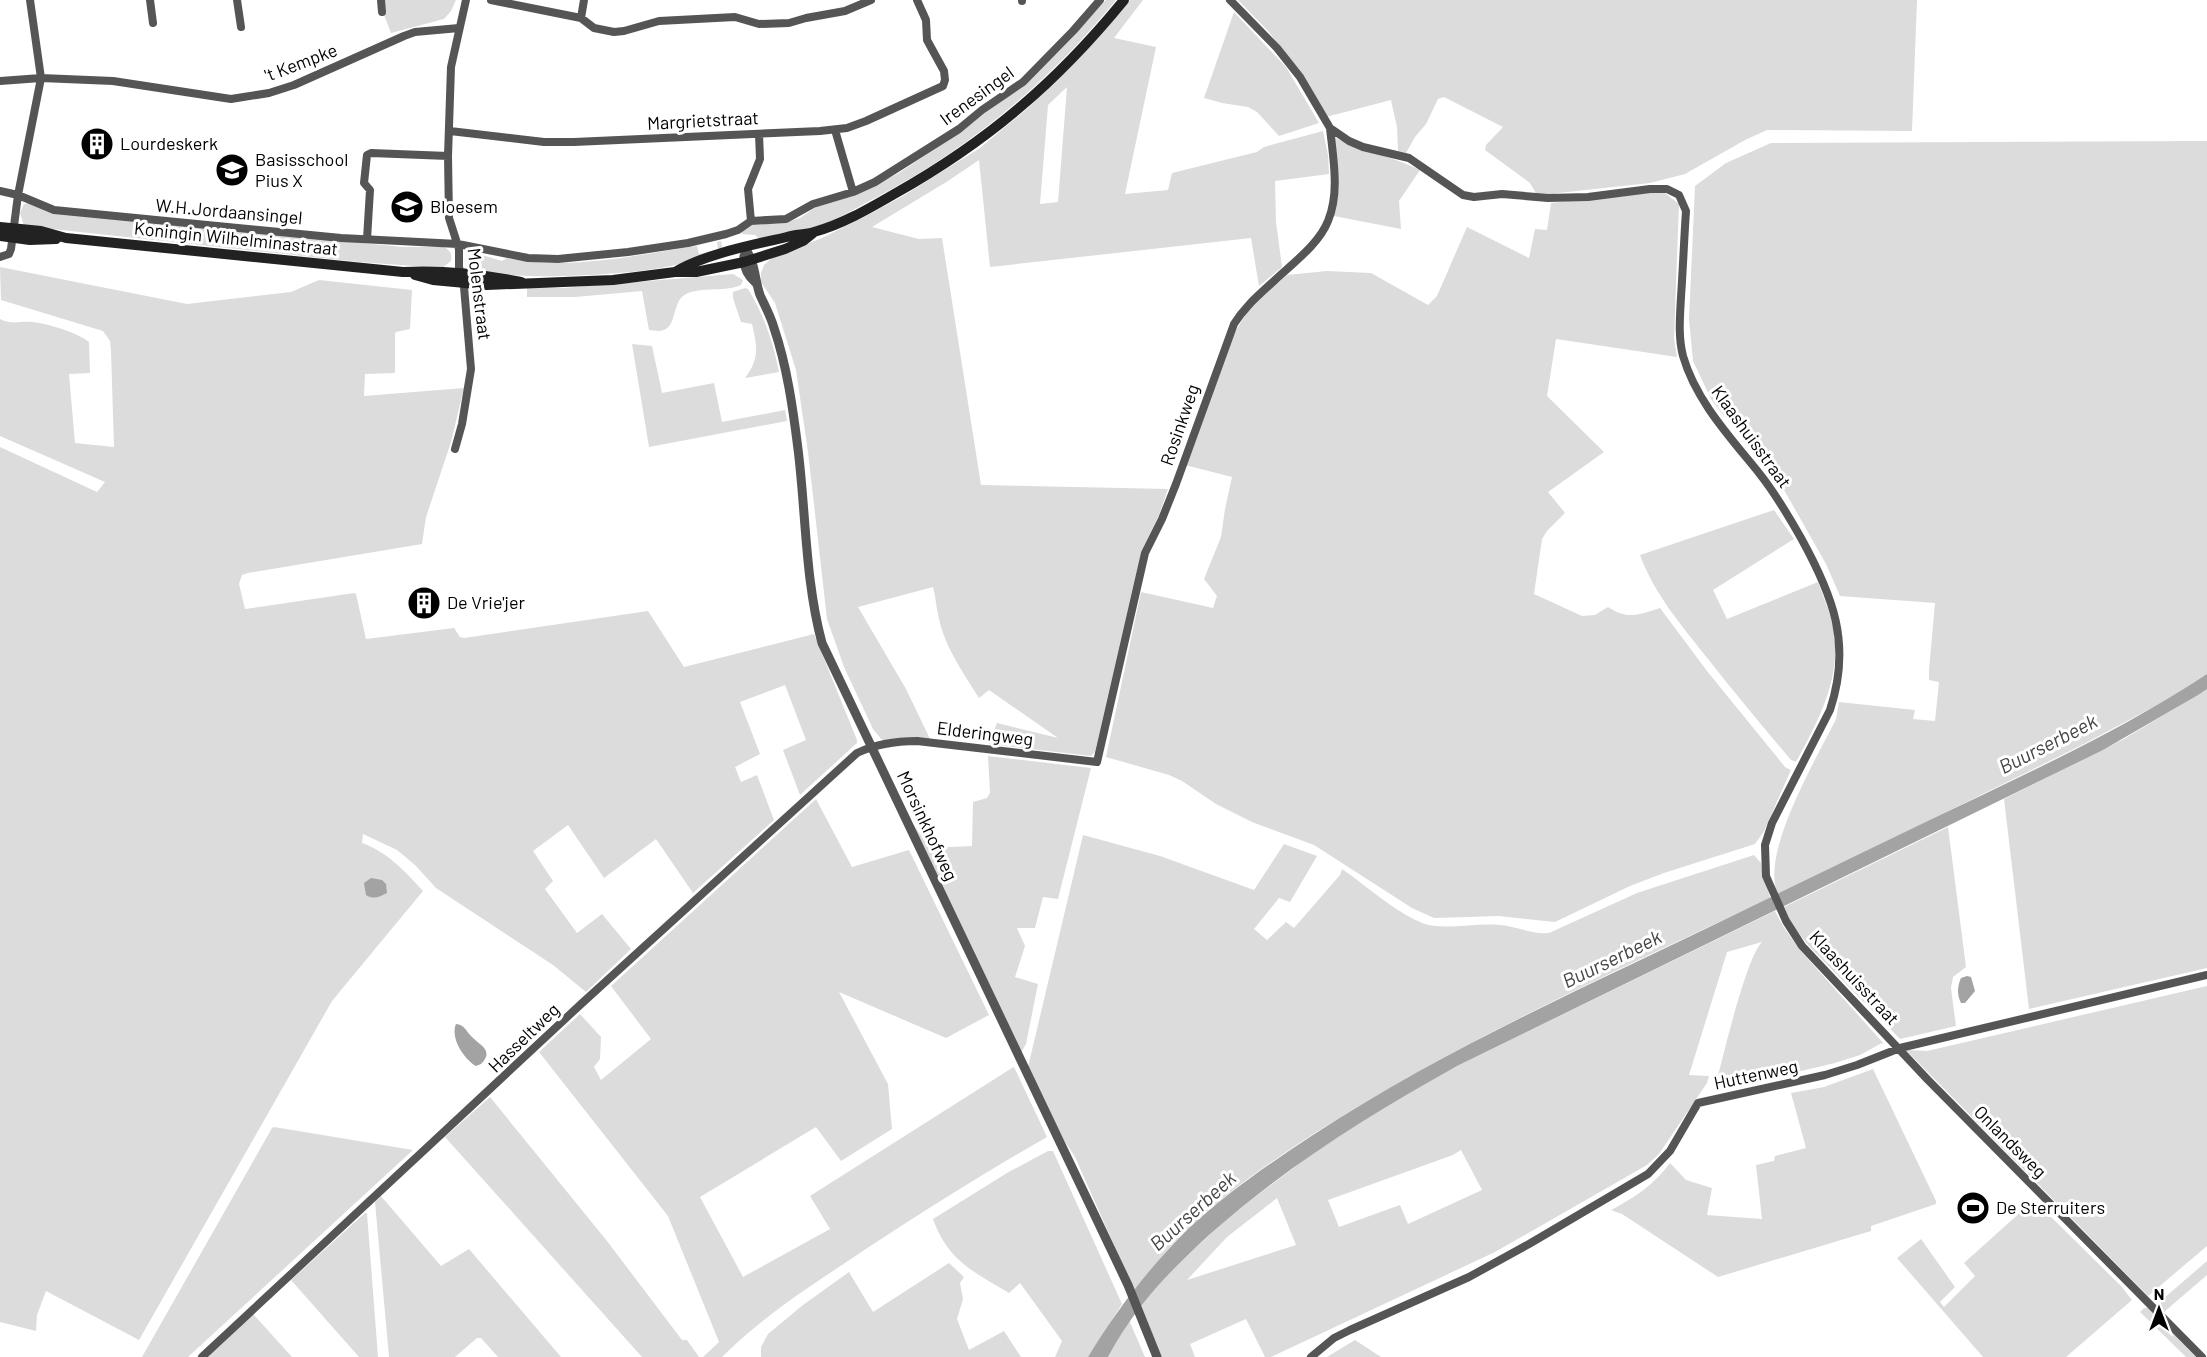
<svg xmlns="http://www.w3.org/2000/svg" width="2207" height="1357" font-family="Barlow,sans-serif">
<rect width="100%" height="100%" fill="#fff"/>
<path fill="#dcdcdc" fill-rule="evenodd" d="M383 0H456L451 11 444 19 391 33 383 12Z
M1106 0H1116C1050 81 971 147 879 196 861 205 844 216 826 223 805 231 782 235 760 239L755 235 742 234V232L753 225 784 223 800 218 819 205 864 191 899 173 963 130 1028 80Z
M1130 0H1143L1114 38 1156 47 1125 194 1168 190 1172 173 1257 152 1264 147 1323 131 1328 155 1329 174 1275 181 1276 222 1282 267 1259 286 1251 238 990 267 979 160 948 181 872 227 919 239 942 238 981 485 1168 489 1159 515 1141 552 1095 752 1091 756 989 744 997 723 1058 738 989 690 979 698C964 674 945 647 939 619 936 608 936 597 933 587L858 607 906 689 931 741 882 740 873 729 844 667 827 619 808 452 796 370 775 303 761 282V273L764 265 772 258 822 238 864 217 903 196 980 148 1028 108 1087 49ZM1067 87 1058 202 1040 204 1048 105Z
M1238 0H1917L1912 131 1767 130 1745 140 1685 174 1650 183 1558 193 1550 195H1537L1530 183 1485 150 1486 145 1503 127 1444 97 1438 99 1426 124 1415 137 1406 153 1398 151 1397 127 1391 100 1326 117 1294 66 1269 32Z
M1234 12 1286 67 1319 123 1279 136 1257 112 1248 107 1222 103 1204 98Z
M1333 137C1361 151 1392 156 1420 170L1399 201 1401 229 1334 216 1336 194Z
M2207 141V674L2174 696 2082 745 1778 895C1759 854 1817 758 1836 719L1839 702 1915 710 1913 719 1935 721 1939 682 1929 680V670L1935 603 1840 596 1826 564 1779 481 1757 450 1724 416 1711 399 1693 361 1689 319 1695 186 1726 163 1771 143Z
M1654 192 1665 193 1679 204 1674 339 1677 357 1556 339 1547 396 1604 452 1548 492 1565 513 1547 531 1542 539 1534 594 1582 616 1595 615 1608 607C1628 620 1638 615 1660 608L1707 671 1785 767 1791 770 1764 831 1755 844 1664 873 1630 886 1555 922 1499 916 1434 918 1412 908 1314 845 1252 822 1216 804 1182 781 1169 775 1106 757 1141 592 1213 608 1217 596 1204 579 1221 537 1225 509 1232 477 1185 465 1234 334 1249 308 1287 275 1327 271 1371 273 1428 305 1437 296 1467 227 1529 258 1535 229 1547 230 1551 203Z
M29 203 55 213 403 247H444C451 251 452 254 451 261L442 268 359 262 24 226 20 213 24 204Z
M721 241 723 252C698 259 673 267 647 270 618 274 485 285 470 263V252L474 250 475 253 502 261 507 258C569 271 635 255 697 246L699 254 718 250 717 242Z
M0 267 187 304 291 292 319 280 412 290 410 329 396 332 395 334V373L365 374 364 396 464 388 451 442 426 517 422 544 248 573 242 575 239 584 245 609 354 593 356 594 366 639 454 628 460 637 464 638 648 611 684 667 814 634 857 740V743L800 795 783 750 806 740 785 685 740 702 760 754 735 767 741 782 757 775 774 820 693 893 656 839 604 878 568 825 533 851 553 881 545 889 577 933 602 914 631 949 586 992 553 965 436 888 415 865 397 850 363 834 362 843C387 852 405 871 423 891L332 1001 139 1340 46 1291 37 1315 36 1331 0 1322V447L97 492 105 482 0 436V319C11 325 20 321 32 322 47 323 78 333 89 342L90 373 69 374 75 443 114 447 111 351 110 341 103 331 1 300Z
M733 274 743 280 741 285C725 293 695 285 682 297 672 306 677 330 659 331 656 331 652 330 649 330L642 291 575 297H527V287L563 288Z
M745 288 748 289C764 315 773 342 779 372L745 378C760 358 757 346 752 324L741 322 733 298V292Z
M632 344 652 346 662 393 714 383 722 422 785 410 787 421 649 447Z
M1774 510 1794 539 1713 590 1727 619 1818 582C1824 600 1834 620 1835 640 1838 685 1817 723 1796 762L1791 760C1763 727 1735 693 1708 659 1683 627 1654 594 1640 555Z
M2207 689V968L2029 1009 2004 799 2124 739Z
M988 756 1091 768 1058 899 1043 897 1035 928H1017L1025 946 1015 977 1038 984 1026 1044 1021 1053 913 824 930 848 972 846 973 802 987 798 990 793Z
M816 799 852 867 909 850 989 1015 946 1038 839 992 888 1084 892 1129 841 1161 816 1127 700 1197 743 1277 830 1229 810 1196 1012 1068 1014 1067 1047 1137C979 1176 911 1219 845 1263 801 1292 759 1320 722 1357H703L719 1342 668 1216 539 1052 580 1014 601 1037 600 1059 594 1067 601 1080 651 1039 611 986Z
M1948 827 1966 967 1953 977 1951 988 1956 1026 1900 1039 1809 946 1792 925 1784 907Z
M1083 835 1160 856 1254 890 1284 844 1317 856 1290 902 1279 898 1254 929 1267 940 1286 922 1294 928 1340 875 1342 869C1366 885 1408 924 1435 926 1457 928 1479 923 1500 925 1516 926 1533 935 1549 933L1637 893 1754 855 1761 863 1770 898C1635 962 1497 1024 1369 1100 1305 1138 1242 1178 1188 1229 1168 1248 1151 1269 1134 1290L1075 1157 1064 1140 1028 1067Z
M1775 911 1783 926 1799 949 1885 1045 1882 1043 1860 1055 1835 1063 1716 1091 1715 1089 1716 1084C1723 1057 1746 958 1762 942L1727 952 1689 1075 1709 1076 1707 1083 1659 1154 1647 1165 1495 1252 1271 1357H1265L1246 1319 1190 1344 1195 1357H1161L1140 1306 1145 1298 1177 1265 1231 1215 1320 1148 1398 1098 1457 1066ZM1461 1150 1482 1190 1408 1224 1400 1205 1339 1227 1328 1200 1453 1155ZM1277 1198 1296 1245 1187 1280 1227 1237Z
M2207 986V1246L2148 1296 1906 1050 1927 1051Z
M1873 1069 1936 1201V1204L1871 1226V1231L1718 1277 1622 1214 1611 1210C1634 1198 1655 1184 1670 1163L1686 1180 1712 1188 1707 1215 1762 1219 1756 1165 1774 1161 1775 1156 1806 1148 1791 1093 1824 1087Z
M490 1097 607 1241 682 1340H687L699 1357H642L445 1137Z
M274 1127 413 1150 188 1357H142L272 1128Z
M1048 1151H1053L1122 1304 1088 1357H1055L1062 1341 1020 1283 1009 1293C974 1272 948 1261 933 1219L1007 1173Z
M381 1196 441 1266 469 1249 561 1357H498L481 1338H477L455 1357H389L375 1202Z
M2034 1200 2121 1286 2132 1300 2066 1357H1983L1897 1258 1921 1239 1955 1287 1940 1302 1944 1307 1975 1276 1964 1263Z
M365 1213H367L378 1357H359L291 1280Z
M2207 1261V1275L2164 1312 2156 1305Z
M949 1263 964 1277 960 1283 963 1299 957 1319 969 1350 1004 1331 1021 1357H761V1347L768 1334 803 1305 849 1272 873 1312Z
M2144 1308H2148L2196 1357H2186L2140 1312Z
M253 1314 292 1357H208Z
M1129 1320 1145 1357H1108Z
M1355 1340 1381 1357H1327Z"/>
<path fill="#a3a3a3" d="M2207 674V689L2198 695 2103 750 1457 1066C1369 1115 1284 1168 1209 1235 1166 1275 1136 1305 1108 1357H1088C1116 1311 1148 1269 1186 1231 1225 1194 1269 1164 1313 1135 1414 1069 1522 1016 1630 965 1733 916 1834 866 1936 817 2028 773 2122 730 2207 674Z
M371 878 382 880 386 884 387 893C379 897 374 900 366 895L364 883Z
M1967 976 1971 977 1975 991 1965 1003H1961C1957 995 1957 987 1961 978Z
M456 1024C465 1025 465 1030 471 1036 479 1045 495 1050 481 1064L476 1066C464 1059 450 1038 456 1024Z"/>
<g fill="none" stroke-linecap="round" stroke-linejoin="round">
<path stroke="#555" stroke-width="8" d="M150 0 153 23
M237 0 241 27
M381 0 382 12
M491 0 581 18 594 28 614 32 624 31 659 21 735 17 759 24 789 23 806 18 845 11 871 0
M1022 0V1
M1230 0 1277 48 1300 77 1330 128 1349 141 1363 147 1409 158 1463 195 1474 197 1502 194 1548 198 1588 197 1650 189H1667L1679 195 1686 211C1684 240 1683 268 1681 297 1680 316 1678 337 1683 356 1696 401 1730 437 1759 473 1775 493 1788 515 1801 538 1833 596 1852 644 1830 710L1772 823 1765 845 1766 876 1786 921 1802 946 1928 1080 2202 1357
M581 18 584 0
M0 81 41 78 113 81 231 99 269 93 294 85 404 36 415 32 459 28
M835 130 853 192
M450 131 544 142H574L820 131 847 128 866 121 943 86 945 80 944 71 927 40 926 20 917 0
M0 191 18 195 54 210 341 238 458 244 528 258 558 259 628 252 688 243 726 234 738 230 751 221 748 189 760 159 759 134
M751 221 786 219 813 204 853 192 875 182 959 129 982 110 1023 82 1073 31 1100 0
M367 239 370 190 364 183 367 155 371 153 448 156
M0 257 9 254 11 249 18 195 41 78 30 0
M455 449 462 424 471 369 464 287 459 267V249L449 218 448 156 451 67 466 0
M202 1357 580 1005 857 753C876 744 896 741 917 741L1097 762 1145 553 1162 519 1176 484 1234 324C1245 306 1260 294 1275 280 1293 263 1319 244 1328 221 1340 193 1333 157 1330 128
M1311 1357 1334 1338 1350 1330 1469 1277 1529 1244 1648 1174 1670 1151 1698 1103 1825 1075 1857 1065 1900 1048 2207 975"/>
<path stroke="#555" stroke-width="9" d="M745 248C756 265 754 277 760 295 765 306 771 317 774 328 787 366 793 409 798 449 806 513 805 580 822 643L1128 1285 1157 1357
M744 256C743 267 748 276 756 283"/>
<path stroke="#222" stroke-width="10" d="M0 227 41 231 66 238 403 272C443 270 481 274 521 282
M0 236 30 240 56 239
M675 272C705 254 752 245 787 237 796 234 805 235 814 232 843 224 870 208 896 193 988 141 1057 82 1124 0
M415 275 433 280 487 285 613 280 675 272H696L744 262 785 249 803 241 813 233"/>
</g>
<defs>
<g id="building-disc" transform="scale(1.725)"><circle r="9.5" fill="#000" stroke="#fff"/><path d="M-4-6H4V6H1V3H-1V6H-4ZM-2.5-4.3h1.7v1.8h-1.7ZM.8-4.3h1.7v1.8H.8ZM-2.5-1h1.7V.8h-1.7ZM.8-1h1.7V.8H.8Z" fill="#fff"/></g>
<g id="school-disc" transform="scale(1.725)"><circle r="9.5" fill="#000" stroke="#fff"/><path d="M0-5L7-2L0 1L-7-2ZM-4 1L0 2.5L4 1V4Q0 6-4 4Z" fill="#fff"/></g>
<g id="stadium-disc" transform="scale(1.725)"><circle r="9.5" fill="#000" stroke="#fff"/><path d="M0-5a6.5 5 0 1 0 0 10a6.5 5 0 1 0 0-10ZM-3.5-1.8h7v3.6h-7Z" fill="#fff"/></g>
</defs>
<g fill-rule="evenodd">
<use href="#building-disc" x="97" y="144"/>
<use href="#school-disc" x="232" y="170"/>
<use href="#school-disc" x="407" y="207"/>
<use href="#building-disc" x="424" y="603"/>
<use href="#stadium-disc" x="1973" y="1208"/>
</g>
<g text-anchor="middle" stroke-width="6" stroke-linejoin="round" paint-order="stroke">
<g font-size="18" fill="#000" stroke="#fff">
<text transform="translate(301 63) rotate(-21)" y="6">'t Kempke</text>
<text transform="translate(977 96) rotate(-36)" y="6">Irenesingel</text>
<text transform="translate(703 121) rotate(-3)" y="6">Margrietstraat</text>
<text transform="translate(229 212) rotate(5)" y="6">W.H.Jordaansingel</text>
<text transform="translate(236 239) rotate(6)" y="6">Koningin Wilhelminastraat</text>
<text transform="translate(479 294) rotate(83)" y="6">Molenstraat</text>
<text transform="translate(1180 425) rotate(-71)" y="6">Rosinkweg</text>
<text transform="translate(1751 437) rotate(54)" y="6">Klaashuisstraat</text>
<text transform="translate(985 734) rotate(7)" y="6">Elderingweg</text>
<text transform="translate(927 826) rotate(65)" y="6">Morsinkhofweg</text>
<text transform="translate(1854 978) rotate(47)" y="6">Klaashuisstraat</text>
<text transform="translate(524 1038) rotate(-44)" y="6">Hasseltweg</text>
<text transform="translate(1756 1075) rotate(-12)" y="6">Huttenweg</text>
<text transform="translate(2010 1142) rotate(45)" y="6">Onlandsweg</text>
</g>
<g font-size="18" fill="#000" stroke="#fff" text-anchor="start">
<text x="120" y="150">Lourdeskerk</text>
<text x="255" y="166">Basisschool<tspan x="255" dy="21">Pius X</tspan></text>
<text x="430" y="213">Bloesem</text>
<text x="447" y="609">De Vrie'jer</text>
<text x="1996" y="1214">De Sterruiters</text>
</g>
<g font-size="20" font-style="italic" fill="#444" stroke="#fff">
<text transform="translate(2048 744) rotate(-27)" y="7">Buurserbeek</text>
<text transform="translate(1612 959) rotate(-26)" y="7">Buurserbeek</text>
<text transform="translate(1193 1211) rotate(-42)" y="7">Buurserbeek</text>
</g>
</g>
<g transform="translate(2159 1309)" stroke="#ffffff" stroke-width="4.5" paint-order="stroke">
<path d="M0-4.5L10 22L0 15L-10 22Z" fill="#000000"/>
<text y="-9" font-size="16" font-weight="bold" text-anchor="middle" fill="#000000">N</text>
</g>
</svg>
